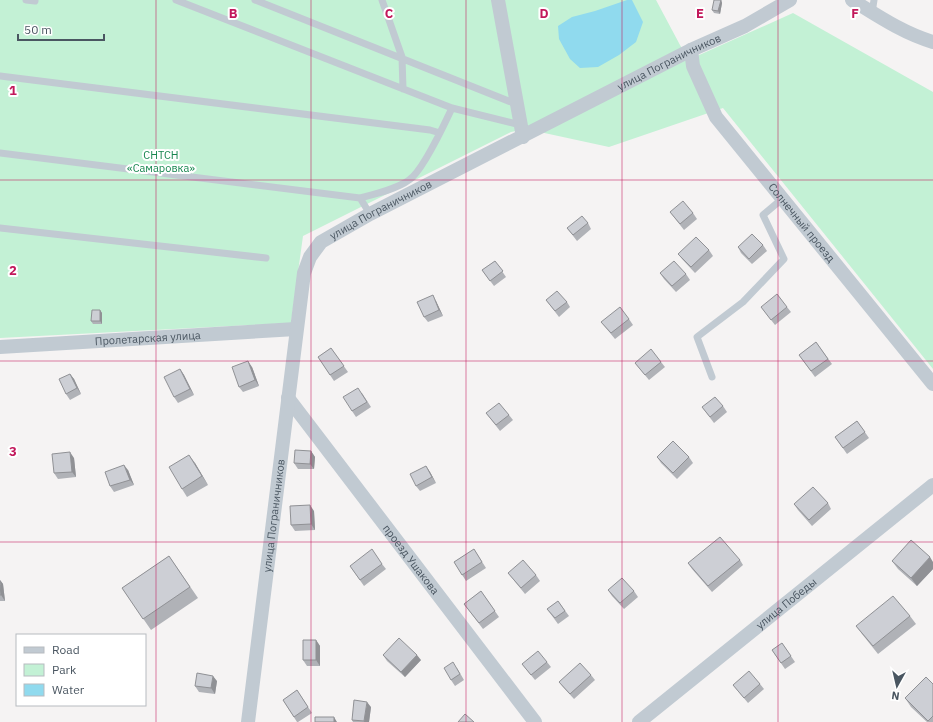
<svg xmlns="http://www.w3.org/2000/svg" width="933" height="722" font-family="'IBM Plex Sans',sans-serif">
<rect width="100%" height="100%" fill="#f5f3f3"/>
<path fill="#c3f1d5" d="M0 0H656L688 60 793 13 933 92V369L723 108 609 147 526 129 511 132 303 236 291 323 0 338Z"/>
<path fill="#90daee" d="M627 0H632L643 22 636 42 619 55 598 67 580 68 570 59 559 39 558 26 572 17 595 11Z"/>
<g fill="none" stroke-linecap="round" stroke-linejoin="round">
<path stroke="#c1cad2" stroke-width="7" d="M26 0 35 1
M176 0 452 108 521 125
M255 0 516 104
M382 0 402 57 403 89
M872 13 874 0
M0 76 430 130 440 133
M0 153 360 198 370 214
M360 198C375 194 397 189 409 180 423 171 444 125 452 108
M0 228 266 258
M712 377 697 337 743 302 784 259 763 215 782 199"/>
<g stroke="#c1cad2" stroke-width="14">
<path d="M498 0 523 137"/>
<path d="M852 0C878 16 903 33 933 42"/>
<path id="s1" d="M691 50 693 66 716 117 933 384"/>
<path id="s2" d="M0 347 296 329"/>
<path id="s3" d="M288 398 535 722"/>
<path id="s4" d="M248 722 304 273 310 257 321 242 370 214 691 50 745 26 790 0"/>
<path id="s5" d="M639 722 933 485"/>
</g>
</g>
<path fill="#b0b2b7" d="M721 0 722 3 720 14 714 13 712 10Z
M670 212 693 213 697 219 684 230Z
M588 223 591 229 577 241 567 228Z
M763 245 767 251 752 264 741 253 738 247Z
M709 250 713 256 695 273 682 259 678 254Z
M495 261 506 277 494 286 482 270Z
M660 273 686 274 690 280 676 292 664 279Z
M546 300 567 302 570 307 559 317Z
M436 301 443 316 428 322 424 317Z
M761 307H787L791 312 775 325Z
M100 310 102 313V324H93L91 321Z
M629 319 633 325 615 339 601 322Z
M816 342 832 364 815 377 799 355Z
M331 348 348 372 334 381 318 357Z
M661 362 665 367 649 380 635 363Z
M252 367 259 386 243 392 239 387Z
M180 369 184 375 194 395 178 403 174 397Z
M70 374 74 379 81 394 70 400 66 394Z
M362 393 371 407 356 417 352 411Z
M723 406 727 412 714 423 702 407Z
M486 413 509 415 513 420 500 431Z
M857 421 869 438 847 454 835 437Z
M311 451 315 457 314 469H298L294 463Z
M657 457H689L693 463 677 479 661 463Z
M74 458 76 477 58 479 54 473Z
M195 463 208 485 187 497 182 489Z
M426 466 430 472 436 483 420 491 416 486Z
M128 470 134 485 114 492 110 486Z
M828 503 831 509 812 526 798 510 794 504Z
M314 511 315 530 295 531 291 525Z
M474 549 486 568 466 581 454 562Z
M169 556 198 598 151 630 122 588Z
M740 560 743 565 712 592 692 569 688 563Z
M892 561 933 562V569L917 586 898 569Z
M382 564 386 569 364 586 350 566Z
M508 573 536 575 540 581 525 594Z
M0 580 3 584 5 601H0Z
M608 590 634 591 638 597 624 609 612 596Z
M481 591 499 617 483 629 464 604Z
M558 601 569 616 558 624 547 609Z
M910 616 916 624 878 654 862 634 856 626Z
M316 640 320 646V666H307L303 660Z
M782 643 795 662 785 669 772 650Z
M383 655 421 660 405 677 387 661Z
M547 662 551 667 535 680 522 664Z
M457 668 464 680 455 686 451 680Z
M591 675 595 680 574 699 563 687 559 682Z
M217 681 215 694 199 692 195 686Z
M760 684 764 689 748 703 733 685Z
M933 684V722H927L911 707 905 698Z
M297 690 312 713 298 722H297L283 700Z
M371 707 369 722H353L352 720Z"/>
<path fill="#909195" d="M721 0 722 3 720 14 718 11Z
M433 295 436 301 443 316 439 310Z
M100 310 102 313V324L100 321Z
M248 361 252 367 259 386 255 380Z
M180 369 184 375 194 395 190 389Z
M70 374 74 379 81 394 77 388Z
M311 451 315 457 314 469 310 464Z
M70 452 74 458 76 477 72 472Z
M189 455 195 463 208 485 202 476Z
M124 465 128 470 134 485 130 480Z
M426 466 430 472 436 483 432 477Z
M310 505 314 511 315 530 311 524Z
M930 557 933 562V569L917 586 911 578Z
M0 580 3 584 5 601 1 595Z
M316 640 320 646V666L316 660Z
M417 655 421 660 405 677 401 672Z
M213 676 217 681 215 694 211 688Z
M367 702 371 707 369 722H364Z
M334 717 337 722H334Z"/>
<path fill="#cdcfd5" stroke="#909195" d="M714 0H721L718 11 712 10Z
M683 201 693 213 680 224 670 212Z
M582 216 588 223 573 235 567 228Z
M752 234 763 245 749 259 738 247Z
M696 237 709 250 691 267 678 254Z
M495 261 503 271 490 281 482 270Z
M674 261 686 274 672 286 660 273Z
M557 291 567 302 555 311 546 300Z
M777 294 787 307 771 320 761 307Z
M433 295 439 310 424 317 417 302Z
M620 307 629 319 611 333 601 322Z
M92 310H100V321H91Z
M816 342 828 359 811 371 799 355Z
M331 348 344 366 330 375 318 357Z
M651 349 661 362 645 375 635 363Z
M248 361 255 380 239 387 232 367Z
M180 369 190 389 174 397 164 377Z
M70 374 77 388 66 394 59 379Z
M358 388 367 402 352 411 343 397Z
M715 397 723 406 710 417 702 407Z
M499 403 509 415 496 425 486 413Z
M857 421 865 432 843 448 835 437Z
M673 441 689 457 673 473 657 457Z
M295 450 311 451 310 464 294 463Z
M70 452 72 472 54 473 52 454Z
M189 455 202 476 182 489 169 467Z
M124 465 130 480 110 486 105 472Z
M426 466 432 477 416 486 410 474Z
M813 487 828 503 809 520 794 504Z
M310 505 311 524 291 525 290 506Z
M720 537 740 560 708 586 688 563Z
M911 540 930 557 911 578 892 561Z
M372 549 382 564 360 580 350 566Z
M474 549 482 562 462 575 454 562Z
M169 556 190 587 143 619 122 588Z
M523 560 536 575 521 588 508 573Z
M622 578 634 591 620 603 608 590Z
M0 585 1 595H0Z
M481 591 495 611 479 623 464 604Z
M893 596 910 616 873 646 856 626Z
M558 601 565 611 555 618 547 609Z
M399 638 417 655 401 672 383 655Z
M303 640H316V660H303Z
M782 643 791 656 781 663 772 650Z
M538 651 547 662 531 675 522 664Z
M453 662 460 674 451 680 444 668Z
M580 663 591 675 570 694 559 682Z
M749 671 760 684 744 698 733 685Z
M197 673 213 676 211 688 195 686Z
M926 677 933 684V716L928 721 905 698Z
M297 690 308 707 294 717 283 700Z
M354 700 367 702 364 721 352 720Z
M465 714 474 722H458Z
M315 717H334V722H315Z"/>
<path fill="none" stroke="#c2185b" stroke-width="1" stroke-opacity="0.55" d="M156 0V722M311 0V722M466 0V722M622 0V722M778 0V722M0 180H933M0 361H933M0 542H933"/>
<g text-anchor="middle" stroke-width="4" stroke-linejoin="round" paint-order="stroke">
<g font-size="11" fill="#4a5661" stroke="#fff">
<text dy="4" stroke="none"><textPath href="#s4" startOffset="880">улица Пограничников</textPath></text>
<text dy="4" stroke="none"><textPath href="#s4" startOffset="556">улица Пограничников</textPath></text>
<text dy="4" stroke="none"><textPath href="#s1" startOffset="208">Солнечный проезд</textPath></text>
<text dy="4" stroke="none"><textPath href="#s2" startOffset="148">Пролетарская улица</textPath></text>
<text dy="4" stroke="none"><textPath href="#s4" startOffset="208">улица Пограничников</textPath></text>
<text dy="4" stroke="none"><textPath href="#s3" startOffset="203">проезд Ушакова</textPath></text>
<text dy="4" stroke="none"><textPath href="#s5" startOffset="189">улица Победы</textPath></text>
</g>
<g font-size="11" fill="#17864f" stroke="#fff">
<text x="161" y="159">СНТСН<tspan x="161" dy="13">«Самаровка»</tspan></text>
</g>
</g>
<g font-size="13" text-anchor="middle" font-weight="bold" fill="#c2185b" stroke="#fff" stroke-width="4" stroke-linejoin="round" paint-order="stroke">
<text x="233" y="18">B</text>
<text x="389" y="18">C</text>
<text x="544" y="18">D</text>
<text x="700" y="18">E</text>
<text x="855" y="18">F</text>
<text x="13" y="95">1</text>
<text x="13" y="275">2</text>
<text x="13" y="456">3</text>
</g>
<rect x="16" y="634" width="130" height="72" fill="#ffffff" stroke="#b7bbc0"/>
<rect x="24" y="647" width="20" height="6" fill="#c1cad2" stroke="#b7bbc0"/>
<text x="52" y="654" font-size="12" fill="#4a5661">Road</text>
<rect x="24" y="664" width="20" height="12" fill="#c3f1d5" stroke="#b7bbc0"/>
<text x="52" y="674" font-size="12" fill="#4a5661">Park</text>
<rect x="24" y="684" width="20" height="12" fill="#90daee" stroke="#b7bbc0"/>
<text x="52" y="694" font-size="12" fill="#4a5661">Water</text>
<g transform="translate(897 686) rotate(188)" stroke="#ffffff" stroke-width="3" paint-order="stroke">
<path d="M0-3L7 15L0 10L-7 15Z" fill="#4a5661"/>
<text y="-6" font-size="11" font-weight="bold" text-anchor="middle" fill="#4a5661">N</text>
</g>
<path d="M18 34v6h86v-6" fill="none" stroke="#4a5661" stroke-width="2"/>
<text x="24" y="34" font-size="12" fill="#4a5661" stroke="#ffffff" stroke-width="3" paint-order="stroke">50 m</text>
</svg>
